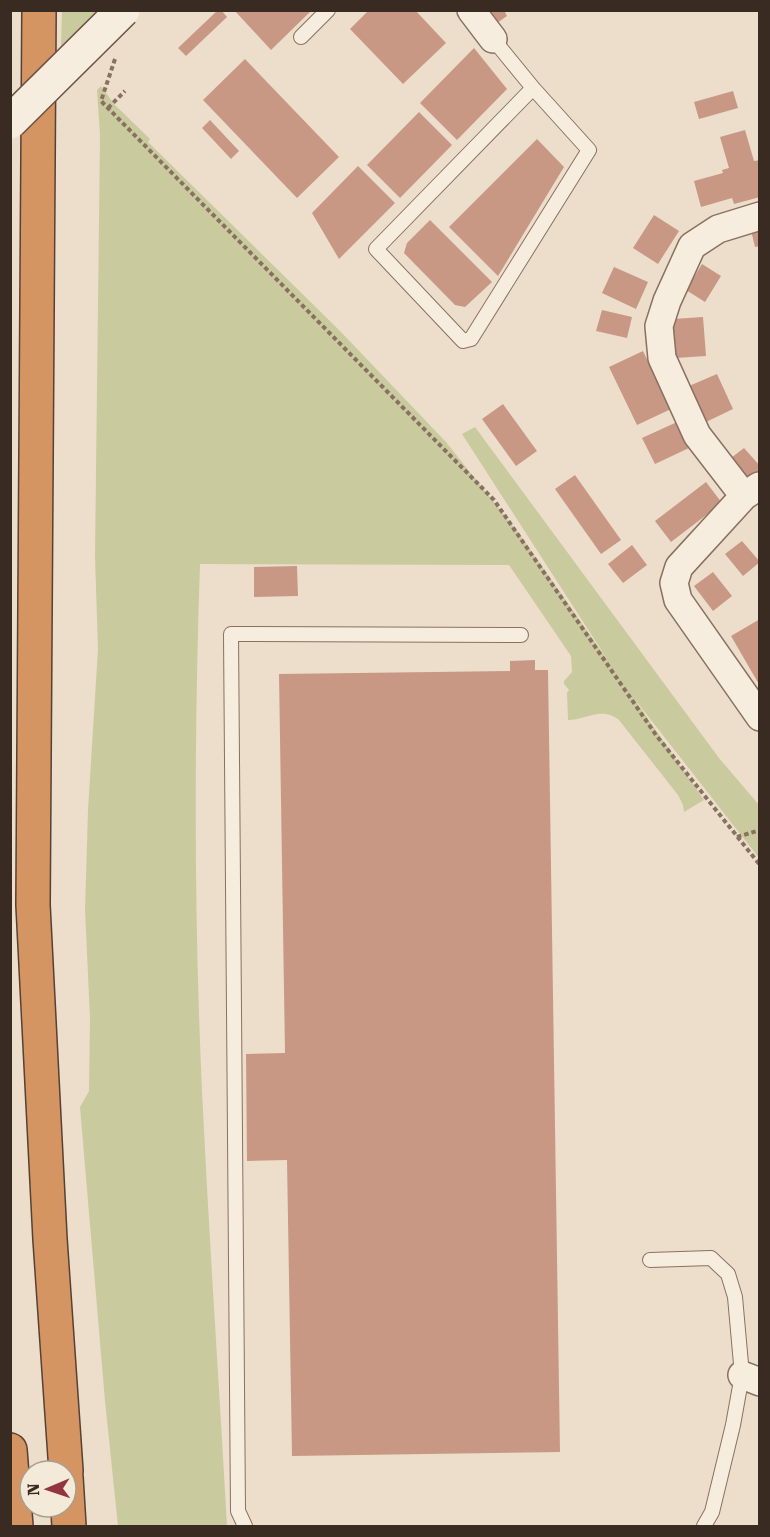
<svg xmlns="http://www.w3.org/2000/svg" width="770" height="1537" font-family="'Roboto Serif',serif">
<rect width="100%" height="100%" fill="#ecdecb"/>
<path fill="#caca9f" d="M62 11V10L98 11 61 46Z
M101 86 114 104 150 139 148 142 341 332 446 442 520 535 609 662 462 434 475 427 719 758 759 805V858L633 697 704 800 684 812 683 805 678 795 619 720C601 706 587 720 568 720L567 693 569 690 564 684V681L572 672 571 656 509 565 200 564C194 739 194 916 202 1091 209 1237 219 1382 227 1526H118L105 1401 80 1107 89 1091 90 1018 85 910 88 810 98 649 95 557 100 135 97 90Z"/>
<path fill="#c89884" d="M218 10H221L227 17 186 56 178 48Z
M234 10H312L271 50Z
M369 10H415L446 43 403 84 350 29Z
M488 10H504L507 16 497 23Z
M474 48 507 89 457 140 420 103Z
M245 59 339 157 297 198 203 100Z
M733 91 738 108 699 119 694 102Z
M419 112 452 145 400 198 367 165Z
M210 120 239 151 231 159 202 128Z
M745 130 754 161 760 160V197L734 204 732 198 701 207 694 181 723 173 722 170 729 168 720 137Z
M537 139 564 167 498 276 449 227Z
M358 166 395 203 339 259 312 213Z
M654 215 679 231 658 264 633 248Z
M430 220 492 282 465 307 455 305 404 253 407 243Z
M760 223V246L755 247 750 226Z
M702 264 721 276 705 302 686 290Z
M614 267 648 282 636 309 602 293Z
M602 310 632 317 627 338 596 331Z
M703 317 706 356 676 358 673 319Z
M643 351 671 409 637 425 609 367Z
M717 374 733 409 706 422 689 386Z
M503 404 537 451 516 466 482 419Z
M677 422 689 448 655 464 642 438Z
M744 448 760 466V476L748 486 727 461Z
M575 475 621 540 601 554 555 489Z
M706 482 722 503 671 542 655 521Z
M742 541 760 562 743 576 725 554Z
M632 545 647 565 623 583 608 564Z
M297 566 298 596 254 597V567Z
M713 572 732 596 713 611 694 586Z
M760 619V686L731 636Z
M535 660V670H548L560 1452 292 1456 287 1160 247 1161 246 1054 285 1053 279 674 510 671V661Z"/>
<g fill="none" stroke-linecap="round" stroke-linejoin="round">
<g stroke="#887160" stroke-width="16">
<path id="lane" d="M301 37 328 10
M493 39 533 88 589 150 471 339 463 341 376 249 533 88
M650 1260 711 1258 728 1274 735 1297 742 1375 733 1425 712 1512 704 1526
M245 1526 238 1511 231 634 521 635"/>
</g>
<g stroke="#887160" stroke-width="30">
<path id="street" d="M471 10 493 39
M759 486 744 496 679 567 674 583 678 600 760 717
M744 496 697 435 662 358 659 326 667 301 692 246 718 229 760 216
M742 1375 760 1382"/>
</g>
<g stroke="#574034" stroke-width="36">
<path id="highway" d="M39 10 33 905 50 1239 66 1471
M10 1450 16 1526
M66 1477 69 1526"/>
</g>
<path stroke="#887160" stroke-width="4" stroke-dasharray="4.5 3" stroke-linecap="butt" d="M115 59 101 101 494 500 656 735 760 865
M108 108 125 91
M737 837 760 830"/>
<use href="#lane" stroke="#f7edde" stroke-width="14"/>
<use href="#street" stroke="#f7edde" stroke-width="27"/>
<use href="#highway" stroke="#d49563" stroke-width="33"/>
<g stroke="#6a5243" stroke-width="36" stroke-linecap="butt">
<path id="secondary-bridge" d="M10 122 123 10"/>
</g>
<use href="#secondary-bridge" stroke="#f7edde" stroke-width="33"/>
</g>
<rect width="770" height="1537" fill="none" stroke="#3a2b22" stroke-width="24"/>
<g transform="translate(48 1489) rotate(268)"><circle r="28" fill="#f4eada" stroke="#aa9e90" stroke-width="1.5"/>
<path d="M0-4.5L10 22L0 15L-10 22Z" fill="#933440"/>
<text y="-9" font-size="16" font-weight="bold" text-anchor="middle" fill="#3a2b22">N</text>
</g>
</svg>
